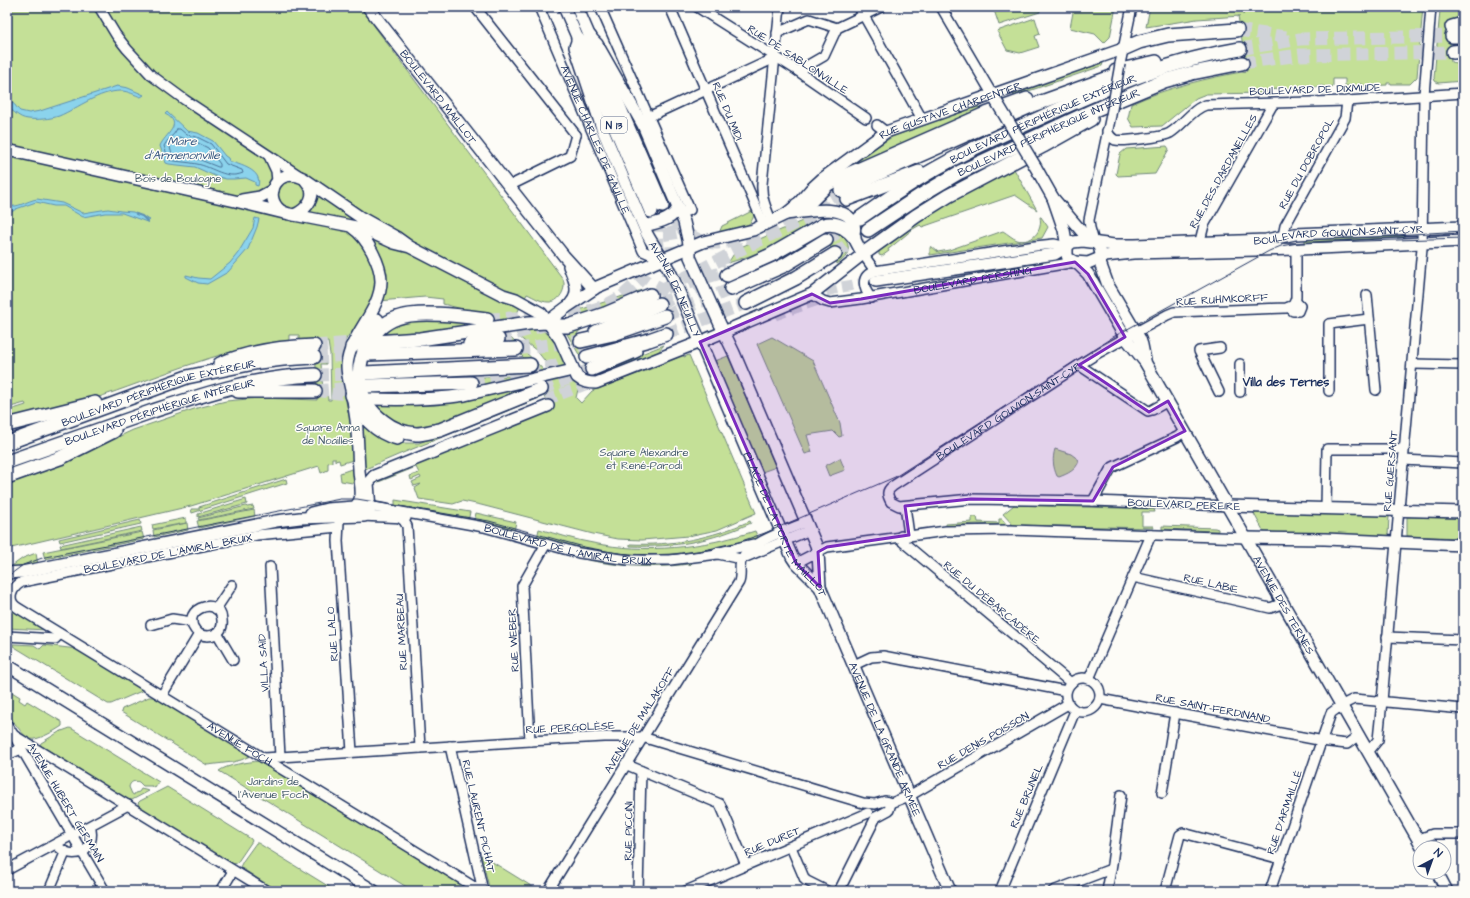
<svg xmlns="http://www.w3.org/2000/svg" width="1470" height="898" font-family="'Architects Daughter',sans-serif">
<rect width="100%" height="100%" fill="#fdfcf7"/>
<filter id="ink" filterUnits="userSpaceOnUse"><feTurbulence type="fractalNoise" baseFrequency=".025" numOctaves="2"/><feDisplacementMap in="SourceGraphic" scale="8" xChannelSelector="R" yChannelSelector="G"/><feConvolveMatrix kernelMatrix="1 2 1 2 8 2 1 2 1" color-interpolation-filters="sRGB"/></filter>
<g filter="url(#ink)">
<path fill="#c4e097" stroke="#70887a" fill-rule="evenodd" d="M7 7H360L500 194 563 279C567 289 559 303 548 302 541 302 534 297 527 294L516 315 518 319 486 324 470 311 443 304V299L425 297 379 301 354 330C331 346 345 397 350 419 352 432 354 446 356 459L340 464 339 460 335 461V458H332V462L328 463V470L321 473 319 466 191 506 7 549V483L77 456 133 430 197 408 226 401 259 398 317 400 315 339 299 340V335H289V341C224 348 166 374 105 395 73 406 39 412 7 420V411L26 405 25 403 7 408ZM323 342H328L330 354 331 400H328L327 391H323L321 364H326L325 347Z
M993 7H1039L1040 12 999 25Z
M1074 7H1116L1110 37 1104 43 1095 34 1070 28Z
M1150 7H1245L1243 15 1246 7H1423L1417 77 1410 84H1391V83H1387V85L1363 86 1362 84H1359V86H1345V79H1333V87H1323V86H1320L1319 87 1283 89V87L1280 88 1279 89 1267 90 1266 93 1206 94 1196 98 1162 126 1133 127 1128 118 1131 104C1168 87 1207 78 1247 71L1238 16H1240L1197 19 1146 27Z
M1463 7V18L1449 21 1451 62 1463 64V81L1438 83 1435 81 1434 78 1440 10Z
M1035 18 1040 34 1035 36 1039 47 1020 53 1007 50 997 31Z
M1103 63 1102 66 1014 96 1012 93Z
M977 106 981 110 857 165 855 161 892 137Z
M1167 146 1169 149 1155 174 1118 176 1116 174 1120 154 1126 149Z
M1014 169 1037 210 1015 195 922 227 920 225 913 229 890 248 888 249 889 251 882 256 879 255V250L925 216 989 180Z
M754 210C755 230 734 230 719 233L722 226Z
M1040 217H1041L1048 227 1042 238 930 255V248L931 246 938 252 949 250 1003 231C1008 234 1012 238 1017 240 1032 244 1043 231 1040 217Z
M807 219 809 221 810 225C783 242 759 254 728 263L735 252 743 246Z
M833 230C850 238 855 253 837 264L836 255 825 239 816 235 823 231Z
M1405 231V242L1305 247V236Z
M642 290 644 292 626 300 577 317 576 311Z
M420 320 463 322 464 327 414 335 379 336C394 325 401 321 420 320Z
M532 327C556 334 556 343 565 364V366L552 370 537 351 519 337 513 329Z
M584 328 578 332 577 337 589 368 596 372 664 345 658 352 597 377 591 375 567 334Z
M506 332C517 347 533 357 545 372L535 374C523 352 510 345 488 335Z
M772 337 813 361 840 423 842 436 839 437 833 431 807 435 812 452 805 454 757 344Z
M683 355 684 357 689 355 756 513 717 530 688 536 642 540 618 539 593 534 481 505 462 501 453 504 419 499 415 488 420 485 421 484 414 486 412 482 421 478 420 476 411 480 410 476 419 473 416 467 371 485 372 483 549 409 539 383 565 377 579 385 576 398 581 403 592 391 656 367Z
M728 356 776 467 762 472 715 361Z
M533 375 537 385 438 425 419 428 406 427 391 420 373 404 417 405V395H393V390L485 387 461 378Z
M542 394 543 396 537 399 405 452 363 470V433L361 422 399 443H419Z
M1055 449 1071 454 1079 460C1077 470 1067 474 1059 477L1057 476C1053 467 1052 459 1055 449Z
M840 458 845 470 829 476 825 466Z
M357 467 358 484 341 481 340 473Z
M286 479 287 483 192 513 191 509H199V507Z
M246 499 247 504 198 517V514Z
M395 500 470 512 468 521 395 509Z
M1014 505 1154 509 1155 512H1142V526H1153L1154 528 1013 525 1003 514Z
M246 506 247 507 253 506 254 509 199 520 198 518Z
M254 510 255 516 199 528 197 521Z
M1253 512 1389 516 1388 536 1264 532Z
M476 513 516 522 514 531 474 522Z
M972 517H977L978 522 999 523V519H1002L1007 525 976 524 946 526V524L972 522Z
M1407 517 1463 518V538L1407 536Z
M186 518V523L153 529 152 525Z
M140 520 141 524 60 542 59 539Z
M750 521 751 523C711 541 675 548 630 546V544C673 546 711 538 750 521Z
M187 523 188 530 154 537 153 530Z
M1162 526 1215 528 1218 529V531L1162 529Z
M141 527 142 531 61 548 60 545Z
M539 529C557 534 575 540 593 543 647 554 702 548 755 531L759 540C721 549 684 559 645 557 608 556 572 547 537 538Z
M142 532 144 539 45 559 43 552Z
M559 551 692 561V563L689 566V564C644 570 602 565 559 553Z
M36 553 38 565 24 568H9L23 558Z
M7 606 46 630 7 628Z
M13 644 34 645 40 649 44 645 77 649 144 690 111 704H108L13 646Z
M7 689 20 697 19 700 25 704 27 701 62 722V726C55 731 37 741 30 739 23 737 9 716 7 709 6 703 7 695 7 689Z
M149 697H154L250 756 241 760 233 762 207 765 121 712 122 709Z
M70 728 74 730 159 782 155 788 152 786H143L139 782C134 780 130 782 129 787L132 794 134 795 135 793 139 792 141 789 149 791 132 800 127 799 40 745 41 743 59 732Z
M259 761 263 763 463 886 453 891H413L219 771C226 765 248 762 259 761Z
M167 787 251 839 252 841 237 863 233 864 208 849V847L207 848 139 807 138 803 140 801Z
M256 843H258L336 891H277L240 867 243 861Z
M481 855 536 889 535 891H490Z"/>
<path fill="#8bd3ec" stroke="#5e91b3" d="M117 86 128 88 144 95 141 97C135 95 128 91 121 91 99 91 78 108 59 116 50 119 37 120 28 119 18 118 15 111 7 108V103C15 101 15 107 20 111L29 113 40 111Z
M167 112 187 131 198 133 213 141 225 156 228 158 229 161C240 165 263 170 258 186L255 185V182L246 178 234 179H226L215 176 195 167 169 164 166 163 160 146C164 135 185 124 165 114Z
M37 199 62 203 83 213 108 209 121 211 133 212 150 220 147 222 122 213H105L83 217 64 206H54L36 202 16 209 7 215V206C19 208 26 201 37 199Z
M255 218 259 219 257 227 248 249 228 272 207 284 198 283 186 277V275L198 278 210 279 230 263 238 253 253 228Z"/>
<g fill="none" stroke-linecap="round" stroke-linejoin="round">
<path stroke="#487197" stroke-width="1" d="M177 129H180L187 135 197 137 211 144 226 164 242 170 243 173C226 180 213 167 197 164 188 162 178 162 169 160L164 146C167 139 174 136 177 129Z
M179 137 196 142 208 148 220 164V167H218L198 159 172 155 170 147Z"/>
<path stroke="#5e91b3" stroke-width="2" d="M136 214 142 216 148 222"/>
<path stroke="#d0d3d8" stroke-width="11" stroke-dasharray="11 5.5" stroke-linecap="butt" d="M810 295 842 287 876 281
M775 315 821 299
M315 391 360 397
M546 400 595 381"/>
<path stroke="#d0d3d8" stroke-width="13" stroke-dasharray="13 6" stroke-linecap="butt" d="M1237 30 1286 37
M1240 49 1300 39 1452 36
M1242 63 1300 55 1453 52
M670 203C674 211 675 221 682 228 703 251 733 243 758 233
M814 207 841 190
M826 240 853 222
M835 254 868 230
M688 283 727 271
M665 288 747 246 847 199
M659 304 703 285
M646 309C659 293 673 273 672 251 672 236 666 221 662 206
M665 316 731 289
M487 319 540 317
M666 334 746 303
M498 339 605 306 623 296 641 279 653 262 658 247 657 230 651 213
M314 346 363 342
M516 349 581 341
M314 357 368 354
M315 375 359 374
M471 383C524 376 579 364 621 332
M541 389 592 369
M315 391 361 387"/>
<g stroke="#1b2f5e" stroke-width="12">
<g id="minor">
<path d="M99 7 116 35 127 49 151 75 185 100 300 176"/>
<path d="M475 7 576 135"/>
<path id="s1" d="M539 7 643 251 664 260"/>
<path d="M600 7 690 210 681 213"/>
<path d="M670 7 764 225"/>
<path d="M697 7 798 71 866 118"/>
<path d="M859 7 922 119"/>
<path d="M941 7 992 94"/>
<path d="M777 33 809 19 837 28"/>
<path d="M1120 64 1132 7"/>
<path d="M798 71 824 56 837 28 881 7"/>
<path d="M644 119 775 58"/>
<path d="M877 125 886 132"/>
<path d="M1107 131C1109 135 1111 138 1115 140 1122 142 1164 137 1170 133 1182 126 1193 108 1206 105L1347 101 1463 93"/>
<path d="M269 156 276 171 277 181"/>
<path d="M509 186 570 156 576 135"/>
<path d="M771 220C766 208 761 197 762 184L780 7"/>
<path d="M1283 236 1285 226 1345 118 1347 101"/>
<path d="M1094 242 1090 228 1089 220 1111 115"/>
<path d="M1198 249 1204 225 1273 104"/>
<path d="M863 254 875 271"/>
<path id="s2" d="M812 294 823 301 830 303 861 299 1075 262"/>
<path d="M1367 295 1376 390"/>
<path d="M871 298C863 288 860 276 875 271L1035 246 1054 244 1067 247"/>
<path d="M1289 307 1293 311H1298L1300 306 1295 301"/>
<path d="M1412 364 1463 365"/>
<path d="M1079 365 1148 411 1152 410 1168 401"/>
<path d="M1329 391V324L1369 319"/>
<path d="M1219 392 1199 351 1220 348"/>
<path d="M1240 392V364"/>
<path d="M1403 460 1463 463"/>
<path d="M1093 501 1110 470 1113 467 1177 437 1185 431"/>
<path d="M905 506 909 535"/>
<path id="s3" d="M1228 506 1093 501 971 499 899 506 891 502C887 495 886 491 893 486L1079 365 1100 352 1167 315 1174 312 1286 308C1292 307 1296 303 1296 297V249"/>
<path id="s4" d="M355 507H374L484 527 579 553 629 560H670L718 554 741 559 810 530"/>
<path d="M1326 509 1327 449H1403"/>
<path d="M361 516 406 518"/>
<path d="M400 518 404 521 407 526 420 748"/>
<path d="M339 522 338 541 352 752"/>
<path id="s5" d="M338 527 257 535 22 582C11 588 6 601 18 608L481 891"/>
<path d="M901 536 903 542 1071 683"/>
<path d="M718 552 754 544"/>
<path d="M796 563 827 547 946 531 1011 530 1246 538"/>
<path d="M270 567 280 757"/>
<path d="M1133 577 1270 608 1284 603"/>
<path d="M216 609 232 585"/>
<path d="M151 625 172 619 192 622"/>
<path d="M217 633 233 660"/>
<path d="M7 636 55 639 60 634"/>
<path d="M1387 637 1463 640"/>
<path d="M854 665 871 657 883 656 1066 691"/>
<circle cx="1083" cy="695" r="17"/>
<path d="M1089 679 1151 535"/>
<path d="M162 695 199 634C210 639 224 634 222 620 220 592 174 612 199 634"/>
<path d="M1100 699 1329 742 1347 744 1359 735"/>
<path d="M7 724 105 891"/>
<path d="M7 731 267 891"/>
<path d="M530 741 522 586 546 544"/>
<path d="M450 746 483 891"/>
<path d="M1368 752 1378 740 1382 701 1422 248 1424 95 1431 7"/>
<path d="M7 755 21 749"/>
<path d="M264 758 530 741 604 737H642L863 803 875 804 885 801 891 803 909 796 1068 704"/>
<path d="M625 764 720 804 746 865"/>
<path d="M1162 793 1175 713"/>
<path d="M876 817 889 810 891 803"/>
<path d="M1419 839 1433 834H1463"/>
<path d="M56 844C72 864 98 850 90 826"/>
<path d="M791 847 805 880 827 891"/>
<path d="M7 870 128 805"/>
<path d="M49 891 65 853"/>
<path d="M221 891 233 871"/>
<path d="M548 891 739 582C742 574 738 565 742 558 751 541 789 530 806 522"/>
<path d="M638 891 641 771"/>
<path d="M686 891 868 813"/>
<path d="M839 891 876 817"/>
<path d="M1000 891 1075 711"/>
<path d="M1053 891 1111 869"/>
<path d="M1107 891 1112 864 1121 795"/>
<path d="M1165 891 1180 835 1183 833 1281 859"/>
<path d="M1270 891 1331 713 1342 705 1354 699 1463 709"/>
</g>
</g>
<g stroke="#1b2f5e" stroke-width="14">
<g id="major">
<path id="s6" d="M368 7 564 256 594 289"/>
<path id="s7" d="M564 7 578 39 575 47 602 128 647 234C655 249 666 262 673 278L792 557 796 563 820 587 950 891"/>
<path d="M577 7 590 37 597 44 643 125 684 222 690 248V257L719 322 734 353 816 545 818 552 820 587"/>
<path d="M7 150 235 201 284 213"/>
<path d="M1035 166 1053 198 1083 233 1099 246 1101 254 1100 263 1108 285 1140 339 1142 345 1145 360"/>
<path id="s8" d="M1053 198 1064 230 1067 247V255L1068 258 1079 265 1088 274 1125 337 1145 362 1423 848"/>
<path d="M242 200 260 197 273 190"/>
<path d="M294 215C308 209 319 194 306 181"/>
<path d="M644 223 645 225H648C660 222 674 219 678 207"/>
<path d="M410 247 394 243 361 228 289 214C286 213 283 212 280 210 262 195 278 166 303 178L360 217 396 237 410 247 503 295 516 299 541 313 560 339 577 377C583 382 588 383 596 383L700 342 812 294 863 254C860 249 856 243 854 237 853 234 856 229 854 225 847 202 804 212 786 214"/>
<path d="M1074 262 1088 263 1105 256 1133 253 1300 249 1463 241"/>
<path d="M569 266C574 279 581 292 571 303"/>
<path id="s9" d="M876 281 1055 254 1073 242 1083 241 1114 245H1135L1266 240 1295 234 1463 227"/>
<path id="s10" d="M547 322 567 307 597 287 703 242 753 230 786 214 797 205 810 190 822 179 886 132 1123 49"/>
<path d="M370 399C402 400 433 400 465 395L573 370"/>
<path d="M1228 506 1463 512"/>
<path d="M311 513 327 509 355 507 359 502 361 496C362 487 359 478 359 469 358 456 358 444 357 432 357 421 354 410 353 399 351 387 347 377 347 366 349 335 381 311 381 281 381 265 367 237 353 228"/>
<path d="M1246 538 1325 539 1463 545"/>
<path d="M7 573 22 572 276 521 300 518 364 516 368 513 370 509 368 483 374 476 548 406"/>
<path d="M7 665 374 891"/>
<path d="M1437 872 1447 891"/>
</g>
</g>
<g stroke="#1b2f5e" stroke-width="16">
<g id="highway">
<path d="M1452 27 1463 24"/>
<path d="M1452 36H1463"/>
<path d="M590 37 591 46 610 86 662 206"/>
<path d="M578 39 651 211"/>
<path d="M1123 49 1139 42 1168 35 1237 30"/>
<path d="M1453 52 1463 51"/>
<path d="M1116 71 1156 62"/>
<path d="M841 190 1033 105 1125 72"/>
<path d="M847 199 919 172"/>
<path d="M797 205 812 200 828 184 835 180 983 115 1027 99"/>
<path id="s11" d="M860 218C887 199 914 180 944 164 978 145 1015 129 1051 113 1112 85 1173 60 1240 49"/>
<path id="s12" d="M868 230 921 195 960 172 1092 111 1164 81 1192 73 1242 63"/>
<path d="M863 254 916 216 948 196 1043 146 1091 119"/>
<path d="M727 275 771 255 823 225C836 222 846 227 854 237"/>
<path d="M731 289 785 265 826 240"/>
<path d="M746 303 796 278 835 254"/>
<path d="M487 319C463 316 418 310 397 318 385 322 374 332 368 343 353 371 357 402 383 421 393 429 404 433 416 434 424 434 432 431 440 430L541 389"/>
<path d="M596 332 614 323 659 304"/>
<path d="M581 341 613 334 665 316"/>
<path d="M375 342 420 339 529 323 547 322 560 326H569L605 314 650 295"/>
<path d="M470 344 498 339"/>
<path d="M352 347 368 328 377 320"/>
<path d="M368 354 516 349"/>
<path d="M587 357 649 340 666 334"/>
<path d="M220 364C250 351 281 347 314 346"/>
<path d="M592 369 635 351"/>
<path d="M364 373 530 365"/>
<path d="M366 386 471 383"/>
<path d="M238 391H315"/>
<path d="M352 395C360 415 376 433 397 438"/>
<path d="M7 425 95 403"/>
<path id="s13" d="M7 443 187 377 259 362 283 359 314 357"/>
<path id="s14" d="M7 462C56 445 104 428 153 411 208 393 256 377 315 375"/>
<path d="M7 477 60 458 114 431"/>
</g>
</g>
<use href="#minor" stroke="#fdfcf7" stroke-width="9"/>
<use href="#major" stroke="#fdfcf7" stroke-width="11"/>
<use href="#highway" stroke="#fdfcf7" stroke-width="13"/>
<path stroke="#1b2f5e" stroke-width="1" d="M1395 235 1463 231
M7 577 23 565 45 557 340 499H357L489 521 584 547 617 553 644 555 677 554 699 551 733 544 765 533 895 477 1113 337 1269 251 1281 246 1298 243 1463 238"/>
<g stroke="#1b2f5e" stroke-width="12" stroke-linecap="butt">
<path id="minor-bridge" d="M1111 115 1120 64"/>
</g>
<g stroke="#1b2f5e" stroke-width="14" stroke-linecap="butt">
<path id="major-bridge" d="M996 101 1035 166"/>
</g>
<use href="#minor-bridge" stroke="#fdfcf7" stroke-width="9"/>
<use href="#major-bridge" stroke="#fdfcf7" stroke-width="11"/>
</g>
</g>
<path fill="#7b2cbf" fill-opacity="0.2" stroke="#7b2cbf" stroke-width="3" stroke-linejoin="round" d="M1075 262 1088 274 1125 337 1079 365 1149 412 1168 401 1185 431 1113 467 1093 501 971 499 905 506 909 535 827 547 818 552 820 587 796 563 700 342 812 294 830 303 861 299Z"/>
<g text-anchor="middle" stroke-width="3" stroke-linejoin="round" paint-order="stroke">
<rect fill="#fdfcf7" stroke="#5f6c8c" stroke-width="1" x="601" y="117" width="26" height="16" rx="3"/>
<g font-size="10" font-weight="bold" fill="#1b2f5e">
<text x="614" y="129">N 13</text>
</g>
<g font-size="11" fill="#1b2f5e" stroke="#fdfcf7">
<text transform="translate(798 59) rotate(33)" y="4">RUE DE SABLONVILLE</text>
<text transform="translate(1315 89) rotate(-2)" y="4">BOULEVARD DE DIXMUDE</text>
<text dy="4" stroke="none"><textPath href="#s6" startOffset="114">BOULEVARD MAILLOT</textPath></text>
<text transform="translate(728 111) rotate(67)" y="4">RUE DU MIDI</text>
<text dy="4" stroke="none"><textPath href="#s10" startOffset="462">RUE GUSTAVE CHARPENTIER</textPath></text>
<text dy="4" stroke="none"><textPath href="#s11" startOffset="209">BOULEVARD PÉRIPHÉRIQUE EXTÉRIEUR</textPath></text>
<text dy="4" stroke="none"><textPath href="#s12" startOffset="206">BOULEVARD PÉRIPHÉRIQUE INTÉRIEUR</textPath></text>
<text dy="4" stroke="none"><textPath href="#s1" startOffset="144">AVENUE CHARLES DE GAULLE</textPath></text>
<text transform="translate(1306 163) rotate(-61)" y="4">RUE DU DOBROPOL</text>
<text transform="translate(1223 171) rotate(-61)" y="4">RUE DES DARDANELLES</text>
<text dy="4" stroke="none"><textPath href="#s9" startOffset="469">BOULEVARD GOUVION-SAINT-CYR</textPath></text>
<text dy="4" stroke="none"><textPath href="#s2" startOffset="165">BOULEVARD PERSHING</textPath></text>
<text dy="4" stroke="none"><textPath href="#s7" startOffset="306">AVENUE DE NEUILLY</textPath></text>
<text transform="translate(1222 299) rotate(-3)" y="4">RUE RUHMKORFF</text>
<text dy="4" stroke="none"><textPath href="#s13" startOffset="160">BOULEVARD PÉRIPHÉRIQUE EXTÉRIEUR</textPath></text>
<text dy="4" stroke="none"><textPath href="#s3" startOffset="495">BOULEVARD GOUVION-SAINT-CYR</textPath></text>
<text dy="4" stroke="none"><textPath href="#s14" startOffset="161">BOULEVARD PÉRIPHÉRIQUE INTÉRIEUR</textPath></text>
<text transform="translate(1390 471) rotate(-85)" y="4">RUE GUERSANT</text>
<text transform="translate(1184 504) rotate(2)" y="4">BOULEVARD PEREIRE</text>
<text dy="4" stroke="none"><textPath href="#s7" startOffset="567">PLACE DE LA PORTE MAILLOT</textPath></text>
<text dy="4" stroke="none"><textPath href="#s4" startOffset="217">BOULEVARD DE L'AMIRAL BRUIX</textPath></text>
<text transform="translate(168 553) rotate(-11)" y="4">BOULEVARD DE L'AMIRAL BRUIX</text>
<text transform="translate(1211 583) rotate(13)" y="4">RUE LABIE</text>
<text transform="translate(992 602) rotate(40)" y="4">RUE DU DÉBARCADÈRE</text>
<text dy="4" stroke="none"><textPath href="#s8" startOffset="473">AVENUE DES TERNES</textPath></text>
<text transform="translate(401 632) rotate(-93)" y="4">RUE MARBEAU</text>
<text transform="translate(332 634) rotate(-94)" y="4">RUE LALO</text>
<text transform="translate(513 640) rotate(-93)" y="4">RUE WEBER</text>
<text transform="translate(263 663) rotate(-93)" y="4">VILLA SAÏD</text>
<text transform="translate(1213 708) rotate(11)" y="4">RUE SAINT-FERDINAND</text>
<text transform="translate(639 720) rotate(-58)" y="4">AVENUE DE MALAKOFF</text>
<text transform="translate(570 727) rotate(-3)" y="4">RUE PERGOLÈSE</text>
<text dy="4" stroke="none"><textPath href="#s7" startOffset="805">AVENUE DE LA GRANDE ARMÉE</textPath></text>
<text transform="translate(983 740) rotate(-30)" y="4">RUE DENIS POISSON</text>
<text dy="4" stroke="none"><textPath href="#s5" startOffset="614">AVENUE FOCH</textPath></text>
<text transform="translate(1026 796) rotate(-67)" y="4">RUE BRUNEL</text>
<text transform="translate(66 802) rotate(59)" y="4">AVENUE HUBERT GERMAIN</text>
<text transform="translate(1284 812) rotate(-71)" y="4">RUE D'ARMAILLÉ</text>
<text transform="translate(479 816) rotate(77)" y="4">RUE LAURENT PICHAT</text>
<text transform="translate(628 831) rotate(-89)" y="4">RUE PICCINI</text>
<text transform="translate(772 841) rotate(-23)" y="4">RUE DURET</text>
</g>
<g font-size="11" fill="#455b6c" stroke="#fdfcf7">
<text x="178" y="182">Bois de Boulogne</text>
<text x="328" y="431">Square Anna<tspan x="328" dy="13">de Noailles</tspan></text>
<text x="644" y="456">Square Alexandre<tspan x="644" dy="13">et René-Parodi</tspan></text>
<text x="273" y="785">Jardins de<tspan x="273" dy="13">l'Avenue Foch</tspan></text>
</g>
<g font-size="12" font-style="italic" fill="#375882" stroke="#fdfcf7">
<text x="182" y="145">Mare<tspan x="182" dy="14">d'Armenonville</tspan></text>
</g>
<g font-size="12" font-weight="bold" fill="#1b2f5e" stroke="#fdfcf7">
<text x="1286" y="386">Villa des Ternes</text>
</g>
</g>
<rect width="1470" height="898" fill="none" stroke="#fdfcf7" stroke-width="24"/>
<rect x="12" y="12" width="1446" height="874" fill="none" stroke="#1b2f5e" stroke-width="1.5" filter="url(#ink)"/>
<g transform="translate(1432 860) rotate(41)"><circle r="19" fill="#fdfcf7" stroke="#a3aaba"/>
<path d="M0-3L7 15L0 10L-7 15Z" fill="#1b2f5e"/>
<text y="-6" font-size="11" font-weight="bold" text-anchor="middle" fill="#1b2f5e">N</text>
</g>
</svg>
